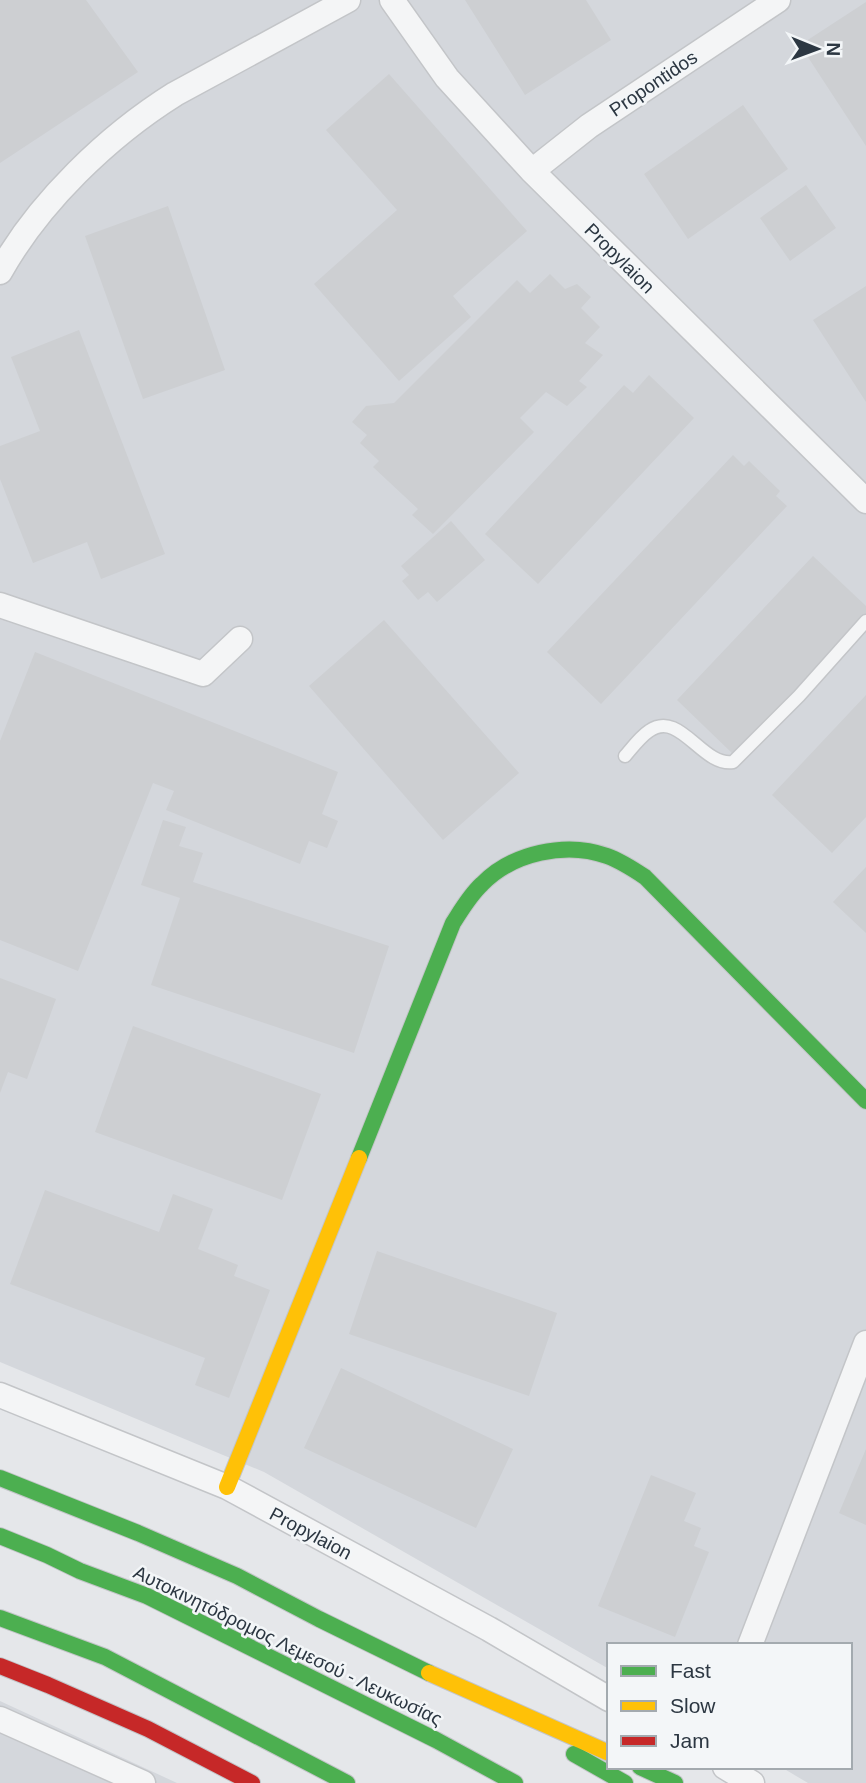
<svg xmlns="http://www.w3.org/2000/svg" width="866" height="1783" font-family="Arial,sans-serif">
<rect width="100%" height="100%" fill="#e5e7ea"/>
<path fill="#d4d7dc" d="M0 0H866V1783H808L781 1767H850V1645H609V1669L264 1472 0 1362Z
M0 1701 177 1783H0Z"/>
<path fill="#cdcfd2" d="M0 0H86L138 72 0 163Z
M465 0H586L611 40 525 95Z
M866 2V146L800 45Z
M389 74 527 231 453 296 471 317 399 381 314 284 397 210 326 130Z
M743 105 788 169 688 239 644 174Z
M806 185 836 228 790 261 760 218Z
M168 206 225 370 143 399 85 236Z
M550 274 565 289 577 284 591 297 581 308 600 327 585 343 603 355 579 381 587 387 567 406 546 392 520 418 534 432 433 534 412 515 418 509 373 467 379 461 360 443 367 435 352 422 366 406 394 403 517 280 530 293Z
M866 286V402L813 320Z
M79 330 165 554 101 579 87 542 33 563 0 479V446L40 431 11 357Z
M649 375 694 418 538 584 485 534 624 385 633 393Z
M733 455 744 466 749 461 780 491 776 496 787 506 601 704 547 652Z
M451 521 485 560 437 602 428 592 418 600 402 581 409 575 401 566Z
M813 556 866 606V615L734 755 677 700Z
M384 620 519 773 443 840 309 686Z
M35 652 338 772 322 814 338 821 327 848 309 841 300 864 166 810 174 791 153 783 78 971 0 940V741Z
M866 695V817L832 853 772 795Z
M163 820 186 827 179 846 203 853 193 882 389 946 354 1053 151 985 180 898 141 885Z
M866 867V933L833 902Z
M0 978 56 999 27 1079 8 1072 0 1093Z
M133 1026 321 1094 282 1200 95 1132Z
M45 1190 159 1232 173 1194 213 1209 198 1249 238 1265 234 1276 270 1290 229 1398 195 1385 205 1358 10 1284Z
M377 1251 557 1313 529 1396 349 1334Z
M341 1368 513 1449 476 1528 304 1448Z
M866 1449V1525L839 1513Z
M651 1475 696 1493 684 1521 701 1528 694 1546 709 1552 675 1637 598 1606Z"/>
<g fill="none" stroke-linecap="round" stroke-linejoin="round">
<g stroke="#c3c5c8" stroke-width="15">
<path id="lane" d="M625 756C632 748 640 737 649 731 680 709 702 767 733 762L799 696 866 621"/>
</g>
<g stroke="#c3c5c8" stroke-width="27">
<path id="street" d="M392 0 447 78 532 171 866 501
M532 171 589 126 778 0
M0 272C39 202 108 136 175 94L348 0
M0 605 203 674 240 639
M0 1395 227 1487 489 1629 609 1699
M750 1645 866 1343
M0 1719 143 1783
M725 1767 752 1783"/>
</g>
<g stroke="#c3c5c8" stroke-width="18">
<path id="fast" d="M359 1158 453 923C462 909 470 895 482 884 512 853 566 841 607 856 621 861 633 869 645 877L866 1101
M0 1478 138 1533 237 1576 319 1619 429 1673
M0 1536 47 1555 80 1571 147 1596 436 1740 515 1783
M0 1618 105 1657 347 1783
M574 1754 625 1783
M640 1767 675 1783"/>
</g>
<g stroke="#c3c5c8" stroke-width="18">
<path id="slow" d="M227 1487 359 1158
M429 1673 609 1753"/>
</g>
<g stroke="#c3c5c8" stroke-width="18">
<path id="jam" d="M0 1666 48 1685 148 1729 252 1783"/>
</g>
<use href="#lane" stroke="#f4f5f6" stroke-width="12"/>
<use href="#street" stroke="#f4f5f6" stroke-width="24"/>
<use href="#fast" stroke="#4caf50" stroke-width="16"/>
<use href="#slow" stroke="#ffc107" stroke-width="16"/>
<use href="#jam" stroke="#c62828" stroke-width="16"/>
</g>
<g text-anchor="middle" stroke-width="5" stroke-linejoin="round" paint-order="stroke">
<g font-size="19" fill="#2c3742" stroke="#f3f6f8">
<text transform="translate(653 83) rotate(-34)" y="7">Propontidos</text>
<text transform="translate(620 258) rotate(45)" y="7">Propylaion</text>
<text transform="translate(311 1533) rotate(28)" y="7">Propylaion</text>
<text transform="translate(288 1645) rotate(26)" y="7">Αυτοκινητόδρομος Λεμεσού - Λευκωσίας</text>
</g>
</g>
<rect x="607" y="1643" width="245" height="126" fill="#f3f6f8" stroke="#a3aaaf" stroke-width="2"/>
<rect x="621" y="1666" width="35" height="10" fill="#4caf50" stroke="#a3aaaf" stroke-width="2"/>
<text x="670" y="1678" font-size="21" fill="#2c3742">Fast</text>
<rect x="621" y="1701" width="35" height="10" fill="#ffc107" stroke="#a3aaaf" stroke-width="2"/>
<text x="670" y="1713" font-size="21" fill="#2c3742">Slow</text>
<rect x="621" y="1736" width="35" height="10" fill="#c62828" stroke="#a3aaaf" stroke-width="2"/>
<text x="670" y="1748" font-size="21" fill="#2c3742">Jam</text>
<g transform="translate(817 49) rotate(91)" stroke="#f3f6f8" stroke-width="5" paint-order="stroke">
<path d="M0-5L12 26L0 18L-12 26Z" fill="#2c3742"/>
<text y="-10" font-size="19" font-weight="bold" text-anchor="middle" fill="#2c3742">N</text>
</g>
</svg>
